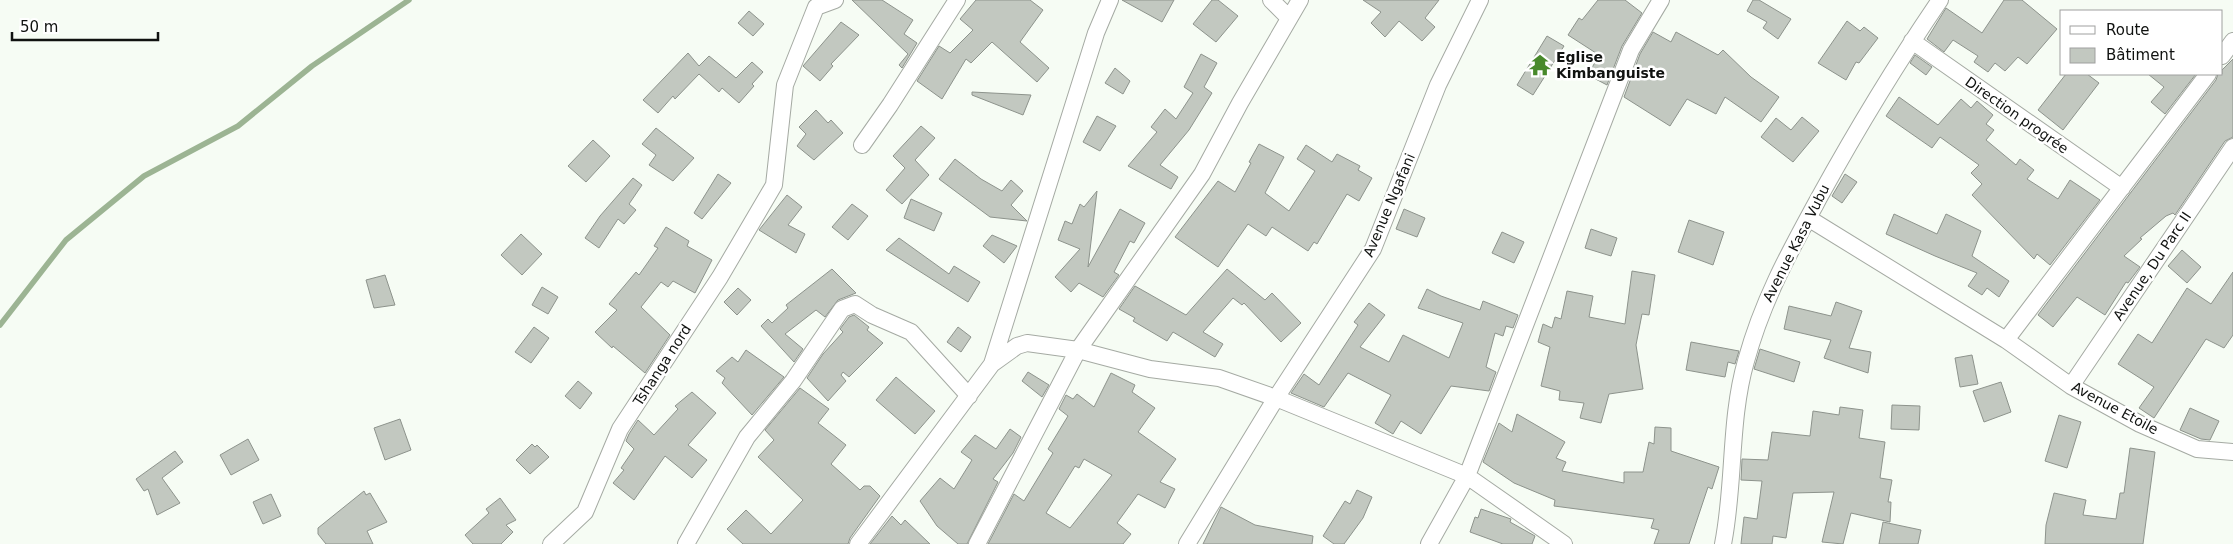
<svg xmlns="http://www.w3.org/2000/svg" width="2233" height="544" font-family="'DejaVu Sans',sans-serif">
<rect width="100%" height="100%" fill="#f6fcf4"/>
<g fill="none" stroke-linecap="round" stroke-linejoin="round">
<path stroke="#9cb493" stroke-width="5.5" d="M0 325 66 240 144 176 238 126 312 66 409 0"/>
</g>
<path fill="#c2c8c0" stroke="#8d938c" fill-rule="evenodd" d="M852 0H882L913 20 904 34 917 43 902 68 899 65 908 54Z
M976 0H1030L1043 10 1020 42 1049 68 1037 82 992 42 971 63 966 59 942 99 917 81 939 46 950 53 973 30 960 19Z
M1122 0H1174L1162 22Z
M1212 0H1218L1238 16 1216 42 1193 24Z
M1363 0H1439L1425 18 1435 27 1422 41 1399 21 1385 37 1371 23 1381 12Z
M1598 0H1625L1642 13 1622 46 1607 85 1588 75 1599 55 1568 35 1579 18 1582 20Z
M1753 0H1759L1791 19 1778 39 1763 28 1767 22 1747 11Z
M2004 0H2022L2057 29 2027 64 2018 57 2005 71 1995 63 1988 72 1974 62 1978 56 1953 40 1944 52 1927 39 1946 8 1982 33Z
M749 11 764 24 753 36 738 23Z
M1847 21 1860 31 1864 27 1878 38 1859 63 1856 62 1846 80 1818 63Z
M841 22 859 35 831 64 833 66 820 81 803 66Z
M1653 32 1671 42 1676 32 1718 55 1723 50 1751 77 1779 97 1761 122 1725 97 1716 114 1687 99 1670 126 1624 97 1640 54Z
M1547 36 1564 46 1533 95 1517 85Z
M688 53 699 66 709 56 736 78 752 62 763 72 752 84 754 86 739 103 722 88 719 92 699 74 675 99 673 96 658 113 643 100Z
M1201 54 1217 63 1204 87 1212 93 1189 130 1160 165 1178 177 1171 189 1128 166 1157 132 1151 127 1165 109 1176 119 1193 93 1184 87Z
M1915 55 1932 67 1926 75 1910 63Z
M2233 59V137L2225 141 2175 215 2173 213 2166 216 2140 238 2142 239 2124 256 2140 267 2128 283 2126 282 2105 315 2077 297 2053 327 2038 315 2216 80 2218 74H2222V70Z
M1115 68 1130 81 1123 94 1105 83Z
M2066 74H2087L2099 83 2063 130 2038 110Z
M2148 74H2196L2165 114 2151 102 2164 87Z
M972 92 1031 95 1023 115 972 95Z
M1899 97 1938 125 1961 99 1971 108 1977 101 1993 115 1986 124 1994 130 1986 140 2016 165 2020 159 2034 170 2027 179 2058 199 2070 180 2100 200 2050 265 2037 254 2034 259 1972 195 1982 184 1971 173 1979 165 1940 137 1932 148 1886 116Z
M816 110 828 123 831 120 843 133 814 160 797 146 806 134 799 127Z
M1097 116 1116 126 1100 151 1083 142Z
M1802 117 1819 131 1793 162 1761 137 1776 118 1791 130Z
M921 126 935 138 915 160 929 175 902 204 886 190 905 168 893 156Z
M656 128 694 158 673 181 649 165 656 155 642 144Z
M593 140 610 156 586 182 568 166Z
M1259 144 1284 157 1265 193 1289 211 1315 171 1297 159 1306 145 1332 162 1337 154 1360 166 1358 170 1372 178 1359 201 1347 194 1317 244 1314 242 1308 251 1272 227 1266 236 1248 224 1218 267 1175 237 1218 181 1235 192 1251 163 1249 162Z
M955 159 981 179 1002 191 1011 180 1023 191 1011 205 1027 221 990 217 939 179Z
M718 174 731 183 702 219 694 213Z
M1845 174 1857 182 1842 203 1832 196Z
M633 178 642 185 629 204 636 210 624 224 618 219 599 248 585 238 600 216Z
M1097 191 1088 267 1120 209 1145 223 1134 243 1130 241 1114 272 1119 275 1103 297 1079 283 1071 292 1055 277 1080 249 1058 240 1065 221 1072 224 1080 204 1084 207Z
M787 195 802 207 788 225 805 234 796 253 759 230Z
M911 199 942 213 934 231 904 218Z
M852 204 868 216 848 240 832 227Z
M1404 209 1425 218 1417 237 1396 229Z
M1894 214 1937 234 1946 214 1981 231 1972 256 2009 281 1999 297 1987 288 1982 295 1968 286 1977 273 1935 256 1886 234Z
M1689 220 1724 232 1713 265 1678 252Z
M666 227 689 241 687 246 712 260 695 293 673 281 668 287 661 282 641 307 670 335 645 373 613 346 612 348 595 332 617 310 609 304 636 272 639 275 658 248 654 246Z
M1591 229 1617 238 1611 256 1585 248Z
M1502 232 1524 242 1514 263 1492 253Z
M521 234 542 254 522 275 501 255Z
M992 235 1017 246 1004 263 983 246Z
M899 238 949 274 954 266 980 282 968 302 886 250Z
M2182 250 2201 267 2187 283 2168 266Z
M832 269 856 293 838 300 825 317 816 310 785 334 803 349 794 362 761 326 768 319 772 323 788 308 786 305Z
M1227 269 1265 300 1272 293 1301 323 1281 342 1244 303 1242 305 1233 298 1203 332 1223 344 1215 357 1173 332 1167 341 1133 321 1135 318 1119 309 1135 286 1186 315Z
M1632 271 1655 275 1649 315 1642 314 1636 345 1643 389 1609 394 1601 423 1580 418 1584 403 1559 400 1560 391 1541 386 1550 347 1538 342 1543 324 1552 328 1555 317 1561 319 1567 291 1593 296 1589 317 1625 324Z
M2233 272V335L2224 348 2206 339 2154 418 2139 408 2154 387 2118 364 2138 334 2152 343 2187 288 2211 304Z
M385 275 395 305 374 308 366 280Z
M542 287 558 297 548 314 532 305Z
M738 288 751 300 737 315 724 302Z
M1427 289 1441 296 1480 310 1483 301 1518 315 1513 328 1506 326 1503 336 1495 333 1486 367 1496 372 1489 391 1451 386 1421 434 1401 421 1393 434 1375 423 1391 395 1348 373 1324 407 1291 393 1304 374 1319 385 1358 325 1354 322 1369 303 1385 315 1360 347 1389 362 1403 335 1449 358 1463 323 1418 308Z
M1836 302 1862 311 1849 348 1871 352 1868 373 1824 358 1831 340 1784 329 1789 306 1831 316Z
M854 315 869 327 867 330 883 343 849 377 843 372 841 375 846 381 828 401 807 378 823 354 843 332 840 329 849 317Z
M534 327 549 338 531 363 515 352Z
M958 327 971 337 961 352 947 342Z
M1691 342 1739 351 1735 364 1728 362 1725 377 1686 370Z
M1760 349 1800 362 1794 382 1754 369Z
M746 350 784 377 752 415 722 383 725 378 716 371 732 357 738 362Z
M1972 355 1978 384 1960 387 1955 358Z
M1028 372 1049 385 1042 397 1022 381Z
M1111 373 1135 385 1132 392 1155 408 1138 432 1176 459 1160 482 1175 489 1165 508 1138 494 1117 523 1131 534 1123 544H988L1014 494 1024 501 1053 453 1048 449 1068 416 1059 409 1066 395 1073 399 1077 394 1094 407ZM1084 459 1112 475 1070 528 1046 513 1075 466 1079 468Z
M896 377 935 411 915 434 876 400Z
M578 381 592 393 580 409 565 396Z
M2001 382 2011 412 1984 422 1973 391Z
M800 388 829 409 818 423 846 445 831 464 860 490 864 486H870L880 496 850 538 848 544H743L727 529 746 510 771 534 803 500 758 457 774 440 765 430Z
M692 392 716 413 688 445 707 460 692 478 665 456 634 500 613 483 624 470 621 468 634 449 626 441 629 434 638 420 654 435 678 409 675 406Z
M1892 405 1920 406 1919 430 1891 429Z
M1840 407 1863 410 1859 438 1885 442 1880 478 1892 480 1888 502H1891L1890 522 1851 513 1843 544 1822 542 1834 492 1793 493 1786 538 1773 536 1772 544H1741L1744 517 1757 519 1762 481 1741 480 1742 459 1768 460 1772 432 1810 436 1813 411 1839 415Z
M2190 408 2219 421 2210 440 2201 439 2180 430Z
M1517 414 1565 442 1556 458 1566 462 1562 471 1624 483V472H1643L1649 442 1654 444 1655 427 1671 428V451L1719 467 1712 489 1708 487 1689 544H1654L1659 530 1651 528 1654 519 1554 506 1555 500 1514 483 1483 462 1499 423 1512 432Z
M2059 415 2081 422 2067 468 2045 461Z
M400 419 411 450 385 460 374 428Z
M1010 429 1021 437 1013 453 993 479 998 482 967 544H958L937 526 920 501 940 478 954 489 972 460 961 452 975 435 996 449Z
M248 439 259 460 231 475 220 455Z
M532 444 535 447 537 445 549 457 530 474 516 460Z
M2130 448 2155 452 2143 544H2045L2046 525 2054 493 2086 500 2083 515 2116 519 2120 493H2124Z
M175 451 183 462 162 478 180 503 157 515 148 489 144 491 136 479Z
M1357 490 1372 497 1363 518 1344 544H1334L1323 536 1345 501 1350 504Z
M364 491 366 495 370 493 387 522 367 531 373 544H326L318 534V528Z
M271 494 281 516 263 524 253 502Z
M500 498 516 520 506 525 513 532 501 544H473L465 535 489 513 486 509Z
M1221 507 1255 525 1313 536 1312 544H1203Z
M1481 509 1511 519 1510 522 1535 536 1532 544H1503L1470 532 1475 517 1478 518Z
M892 516 901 525 905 520 930 544H870Z
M1883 522 1921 530 1918 544H1879Z"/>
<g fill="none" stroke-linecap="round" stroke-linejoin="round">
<g stroke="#a5aaa3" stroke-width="18">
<path id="street" d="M1271 0 1288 17
M1912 41 2122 188
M2222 56 2233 41
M862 145 890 105 957 0
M1808 218 2006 340 2071 386 2140 424 2197 449 2233 452
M2006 340 2208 74
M992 364 1096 33 1110 0
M2071 386 2233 147
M551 544 585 512 620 429 720 277 774 185 785 85 816 7 835 0
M686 544 747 437 793 381 842 309 855 304 872 315 911 332 969 396
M858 544 992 364 1017 346 1027 343 1078 350 1150 369 1219 378 1276 398 1467 476 1564 544
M977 544 1078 350 1202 174 1240 103 1300 0
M1187 544 1276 398 1373 249 1438 85 1480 0
M1429 544 1467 476 1631 50 1661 0
M1723 544C1735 484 1729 420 1746 361 1763 299 1790 251 1820 196 1857 129 1897 63 1940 0"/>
</g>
<use href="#street" stroke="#fff" stroke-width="16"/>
</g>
<defs>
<g id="temple-bare" transform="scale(1.725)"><path d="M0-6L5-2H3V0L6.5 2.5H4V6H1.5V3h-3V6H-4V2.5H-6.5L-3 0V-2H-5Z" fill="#48892b" stroke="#fff" stroke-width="2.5" paint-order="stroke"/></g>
</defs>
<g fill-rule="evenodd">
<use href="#temple-bare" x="1540" y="65"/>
</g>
<g text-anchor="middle" stroke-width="5" stroke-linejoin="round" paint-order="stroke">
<g font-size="14" font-weight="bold" fill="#101210" stroke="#fff" text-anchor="start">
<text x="1556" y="62">Eglise<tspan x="1556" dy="16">Kimbanguiste</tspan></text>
</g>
<g font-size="14" fill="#101210" stroke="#fff">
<text transform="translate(2017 115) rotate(35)" y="5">Direction progrée</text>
<text transform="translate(1389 205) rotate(-67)" y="5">Avenue Ngafani</text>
<text transform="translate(1796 243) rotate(-63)" y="5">Avenue Kasa Vubu</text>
<text transform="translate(2152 266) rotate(-56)" y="5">Avenue, Du Parc II</text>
<text transform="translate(662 365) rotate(-57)" y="5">Tshanga nord</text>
<text transform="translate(2115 408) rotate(28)" y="5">Avenue Etoile</text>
</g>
</g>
<rect x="2060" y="10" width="162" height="65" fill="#ffffff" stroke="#9fa09f"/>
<rect x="2070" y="26" width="25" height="8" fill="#ffffff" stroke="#9fa09f"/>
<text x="2106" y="35" font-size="15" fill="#101210">Route</text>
<rect x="2070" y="48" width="25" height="15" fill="#c2c8c0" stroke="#9fa09f"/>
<text x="2106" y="60" font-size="15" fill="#101210">Bâtiment</text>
<path d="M12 32v8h146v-8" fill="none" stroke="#101210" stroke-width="2.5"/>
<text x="20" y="32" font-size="15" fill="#101210" stroke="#ffffff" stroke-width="4" paint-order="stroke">50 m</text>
</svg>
